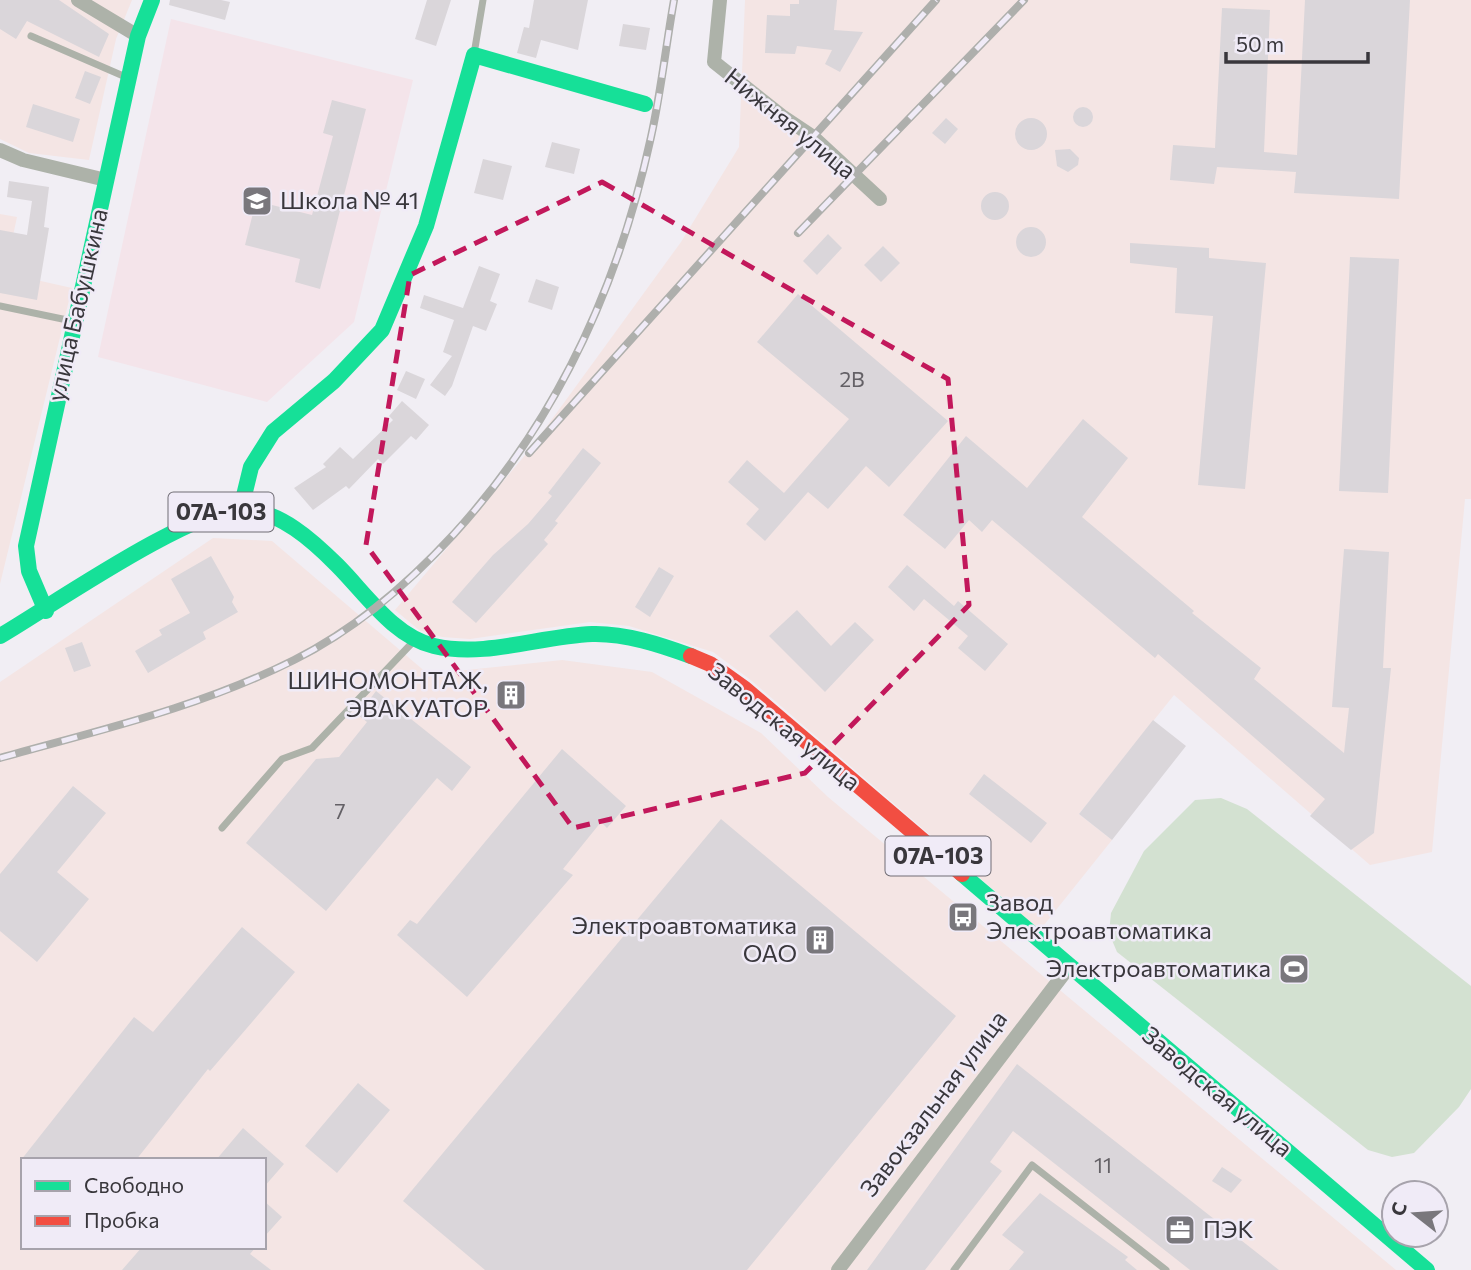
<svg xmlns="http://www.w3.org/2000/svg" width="1471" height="1270" font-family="Commissioner,sans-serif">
<rect width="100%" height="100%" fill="#f1eef4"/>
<path fill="#f4e5e4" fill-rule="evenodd" d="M0 0H132L116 39 89 160 29 153 0 139Z
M745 0H1471V499H1465L1432 852 1370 865 1174 695 1079 814 1112 840 1040 930 752 681 713 652 629 626 590 622 470 639 442 637 419 630 395 610 531 448 681 242 739 147Z
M0 214 17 217 5 273 72 288 0 584Z
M213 538 272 541 428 674 562 660 652 672 761 733 828 797 1396 1270H0V682ZM23 1160H264V1247H23Z"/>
<path fill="#f4e4ea" d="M171 19 413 80 354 322 267 402 98 357Z"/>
<path fill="#d3e1d1" d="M1221 798 1247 809 1471 986V1089L1459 1107 1414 1153 1392 1157 1368 1150 1117 952 1109 933 1111 913 1144 851 1195 800Z"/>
<path fill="#dad6da" d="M0 0H59L109 34 99 57 27 21 16 39 0 29Z
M170 0H221L230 2 225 20 169 5Z
M427 0H451L436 46 415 39Z
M534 0H588L578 50 541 40 536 58 517 53 524 27 529 28Z
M799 0H837L834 30 863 32 840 72 825 64 832 50 797 46 795 54 765 53 767 15 790 16V4H799Z
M1305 0H1410L1399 199 1294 193 1296 172 1217 167 1214 184 1170 180 1173 145 1215 148 1222 8 1270 10 1264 152 1297 155Z
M623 24 650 28 646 50 619 46Z
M85 71 101 77 90 104 75 98Z
M332 100 366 109 320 289 295 282 300 259 245 245 256 201 312 215 333 136 323 133Z
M33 104 80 119 73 142 26 127Z
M1073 117a10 10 0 1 1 20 0a10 10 0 1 1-20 0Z
M946 118 958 129 945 144 932 133Z
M1015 134a16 16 0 1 1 32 0a16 16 0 1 1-32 0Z
M552 142 580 149 574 174 545 167Z
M1070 149 1079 158 1078 165 1068 172 1057 166 1055 150Z
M483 159 512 166 503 200 474 193Z
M9 181 49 187 44 227 49 228 37 300 0 293V230L27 235 32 201 7 197Z
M981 206a14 14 0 1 1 28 0a14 14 0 1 1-28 0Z
M1016 242a15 15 0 1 1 30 0a15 15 0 1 1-30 0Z
M828 234 842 248 817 275 803 261Z
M1130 243 1209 248V258L1266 263 1245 489 1198 485 1213 316 1175 313 1177 268 1130 263Z
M883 246 900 263 881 282 864 265Z
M1350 257 1399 259 1388 493 1339 491Z
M479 266 500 274 490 301 497 304 486 331 473 326 452 386 445 396 430 385 452 356 443 352 454 320 420 308 424 295 463 308Z
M536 279 559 287 552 310 528 302Z
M798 294 948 421 889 487 866 466 828 509 808 492 765 541 746 524 759 509 728 482 747 460 784 493 849 419 757 342Z
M406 371 425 379 416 399 397 390Z
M402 401 429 425 416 440 411 436 383 464 378 459 349 489 346 486 313 510 294 488 326 467 323 464 340 447 353 459 393 420 389 416Z
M1083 419 1128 458 1082 517 1194 611 1192 613 1261 668 1254 679 1344 753 1349 708 1332 707 1344 549 1389 552 1383 668H1391L1374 833 1351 850 1310 816 1325 799 1158 654 1155 658 992 520 982 532 969 520 945 549 903 515 966 436 1027 488Z
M583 448 601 463 555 521 558 523 544 540 548 544 476 623 452 602 493 555 528 524 552 496 548 493Z
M211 556 234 597 232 602 238 612 203 632 206 639 148 673 135 651 162 635 159 630 190 613 171 579Z
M907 565 954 606 958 601 1008 644 985 671 958 648 968 636 924 599 914 611 888 587Z
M659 567 674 576 650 617 635 607Z
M797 610 831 646 855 622 874 640 825 692 769 636Z
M82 642 91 666 74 672 65 648Z
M376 691 471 767 452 791 437 778 326 911 246 843 316 759 339 757 367 722 358 715Z
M1153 720 1186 746 1112 840 1079 814Z
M562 749 626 806 607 828 601 822 563 869 573 875 467 997 397 935 410 920 417 924Z
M984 774 1047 823 1031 843 969 794Z
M73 786 106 813 57 872 89 899 37 962 0 931V874Z
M721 819 956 1016 747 1270H485L403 1201Z
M242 927 295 972 210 1071 208 1069 136 1160H21L134 1017 153 1032Z
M1017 1064 1102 1131 1279 1270H1190L1013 1131 990 1162 1002 1171 925 1270H867Z
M358 1083 390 1110 337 1173 305 1146Z
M243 1128 284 1164 264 1187V1160H216Z
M1222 1167 1242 1180 1231 1193 1212 1181Z
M1040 1193 1128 1257 1125 1260 1137 1270H1009L1024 1252 1002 1235Z
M264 1201 282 1217 264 1237Z
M142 1247H256L250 1254 271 1270H122Z"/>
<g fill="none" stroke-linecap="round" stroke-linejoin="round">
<path stroke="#adb2a9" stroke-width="7" d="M31 36 128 78
M474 54 483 0
M0 306 72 321
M222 828 282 759 312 748 412 643
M954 1270 1032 1165 1166 1270"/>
<path stroke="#adb2a9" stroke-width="14" d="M78 0 138 36
M720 0 714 62 782 116 812 136 880 199
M0 150 23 160 106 180
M838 1270 1069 967"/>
<path stroke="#16e098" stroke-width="16" d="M241 508 251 467 273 432 334 381 382 330 426 226 474 55 645 104
M46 611 29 571 26 546 138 36 152 0
M0 636C48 608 195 506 244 509 281 512 312 540 337 565 366 594 393 636 434 646 486 658 540 636 592 634 625 633 661 645 691 656
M962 874 1427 1270"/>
<path stroke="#f24e42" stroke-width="16" d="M691 656 710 664 745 689 962 874"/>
<g stroke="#aeafac" stroke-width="8">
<path id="rail" d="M798 233 1024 0
M529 453 936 0
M0 758C100 730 201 707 294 660 356 629 408 584 454 534 557 421 619 285 651 137 661 92 666 45 674 0"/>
</g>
<use href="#rail" stroke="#f0ebf7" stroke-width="5" stroke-dasharray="16" stroke-linecap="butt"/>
</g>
<path fill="none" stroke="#c2185b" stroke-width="5" stroke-dasharray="14 9" stroke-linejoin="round" d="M602 182 948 379 969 605 805 773 573 828 366 545 410 275Z"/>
<defs>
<g id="school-square" transform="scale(1.575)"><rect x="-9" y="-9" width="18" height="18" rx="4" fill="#79777c" stroke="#f0ebf7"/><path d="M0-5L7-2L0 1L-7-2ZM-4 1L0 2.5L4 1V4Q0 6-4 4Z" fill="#fff"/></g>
<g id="building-square" transform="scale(1.575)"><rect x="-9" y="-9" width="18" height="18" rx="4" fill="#79777c" stroke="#f0ebf7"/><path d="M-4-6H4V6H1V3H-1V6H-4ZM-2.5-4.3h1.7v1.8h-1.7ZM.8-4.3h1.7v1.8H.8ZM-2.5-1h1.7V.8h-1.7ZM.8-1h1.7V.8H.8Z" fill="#fff"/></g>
<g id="bus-square" transform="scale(1.575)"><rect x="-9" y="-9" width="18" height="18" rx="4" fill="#79777c" stroke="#f0ebf7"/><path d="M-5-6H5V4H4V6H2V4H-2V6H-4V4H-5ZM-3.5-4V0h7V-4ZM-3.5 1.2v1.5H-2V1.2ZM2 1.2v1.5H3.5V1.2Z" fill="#fff"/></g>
<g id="stadium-square" transform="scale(1.575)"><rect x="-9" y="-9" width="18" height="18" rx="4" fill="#79777c" stroke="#f0ebf7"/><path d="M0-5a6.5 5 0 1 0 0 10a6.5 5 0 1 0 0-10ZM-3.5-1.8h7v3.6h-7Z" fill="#fff"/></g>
<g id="office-square" transform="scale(1.575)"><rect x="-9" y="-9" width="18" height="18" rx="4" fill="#79777c" stroke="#f0ebf7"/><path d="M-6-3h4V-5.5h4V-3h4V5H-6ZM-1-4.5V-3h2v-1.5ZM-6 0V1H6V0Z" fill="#fff"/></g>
</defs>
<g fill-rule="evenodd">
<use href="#school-square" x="257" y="201"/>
<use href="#building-square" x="511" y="695"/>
<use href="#bus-square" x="963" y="917"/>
<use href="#building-square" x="820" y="940"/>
<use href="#stadium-square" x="1294" y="969"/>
<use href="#office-square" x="1180" y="1230"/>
</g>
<g text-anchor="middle" stroke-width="5" stroke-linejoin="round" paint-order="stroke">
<g font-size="21" fill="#646166">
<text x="852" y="387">2В</text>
<text x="340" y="819">7</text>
<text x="1103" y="1173">11</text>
</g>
<g fill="#f0ebf7" stroke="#706d74" stroke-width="2">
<rect x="168.5" y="492.5" width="105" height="39" rx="5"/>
<rect x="885.5" y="836.5" width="105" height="39" rx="5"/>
</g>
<g font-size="23" font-weight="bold" fill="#39373c">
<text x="221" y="520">07А-103</text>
<text x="938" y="864">07А-103</text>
</g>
<g font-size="24" fill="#39373c" stroke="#f0ebf7">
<text transform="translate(790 124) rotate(39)" y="8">Нижняя улица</text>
<text transform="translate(78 305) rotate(-77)" y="8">улица Бабушкина</text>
<text transform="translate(784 727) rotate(39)" y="8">Заводская улица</text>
<text transform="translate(1217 1092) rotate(40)" y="8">Заводская улица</text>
<text transform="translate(934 1104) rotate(-53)" y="8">Завокзальная улица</text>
</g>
<g font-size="24" fill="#39373c" stroke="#f0ebf7" text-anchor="start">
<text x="280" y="209">Школа № 41</text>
<text x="488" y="689" text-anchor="end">ШИНОМОНТАЖ,<tspan x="488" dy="28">ЭВАКУАТОР</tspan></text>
<text x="986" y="911">Завод<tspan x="986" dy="28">Электроавтоматика</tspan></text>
<text x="797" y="934" text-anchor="end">Электроавтоматика<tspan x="797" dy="28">ОАО</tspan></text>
<text x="1271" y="977" text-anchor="end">Электроавтоматика</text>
<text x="1203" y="1238">ПЭК</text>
</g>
</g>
<rect x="21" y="1158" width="245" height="91" fill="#f0ebf7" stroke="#a7a3ac" stroke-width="2"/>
<rect x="35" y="1181" width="35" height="10" fill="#16e098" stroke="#a7a3ac" stroke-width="2"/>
<text x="84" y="1193" font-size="21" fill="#39373c">Свободно</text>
<rect x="35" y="1216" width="35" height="10" fill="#f24e42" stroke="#a7a3ac" stroke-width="2"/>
<text x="84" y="1228" font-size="21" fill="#39373c">Пробка</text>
<g transform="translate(1415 1214) rotate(287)"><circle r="33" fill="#f0ebf7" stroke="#a7a3ac" stroke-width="2"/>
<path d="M0-5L12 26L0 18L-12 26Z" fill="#79777c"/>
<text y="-10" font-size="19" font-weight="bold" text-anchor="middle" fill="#39373c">С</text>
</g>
<path d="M1226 52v10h142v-10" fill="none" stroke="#39373c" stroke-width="3.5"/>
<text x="1236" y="52" font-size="21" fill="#39373c" stroke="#f0ebf7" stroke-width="5" paint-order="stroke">50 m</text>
</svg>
